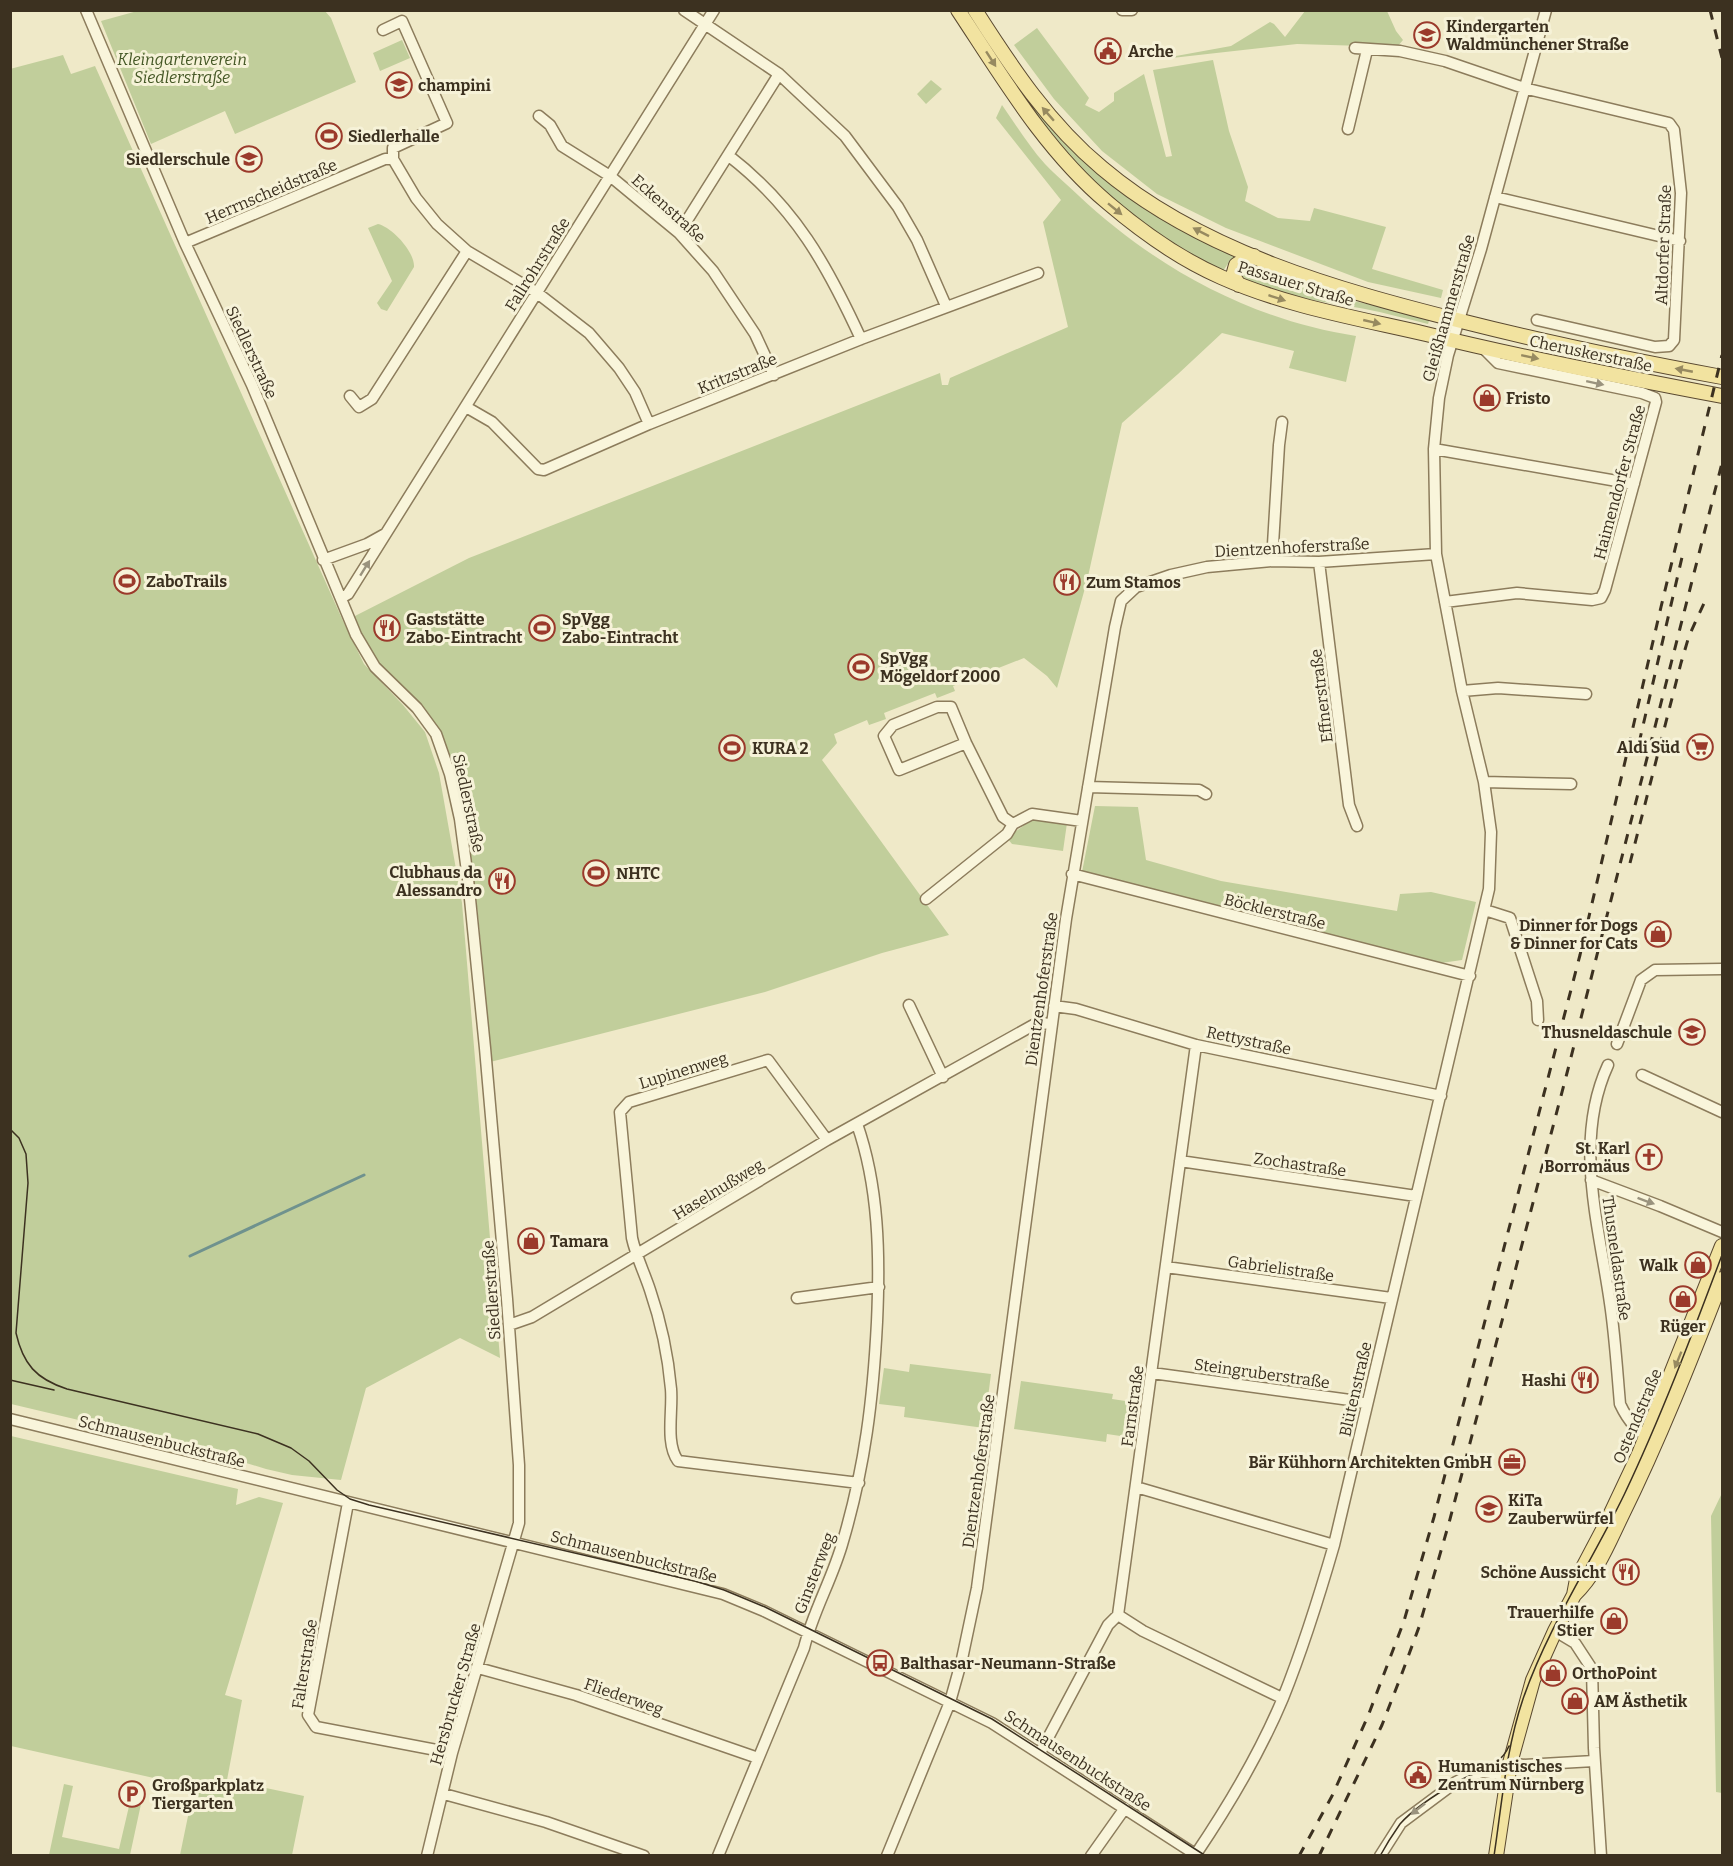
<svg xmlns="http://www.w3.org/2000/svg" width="1733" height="1866" font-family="Bitter,serif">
<rect width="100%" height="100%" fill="#efe9c8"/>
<path fill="#c1ce9b" d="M141 10 325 11 331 18 356 82 235 134 225 111 151 144 101 21Z
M1305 11H1387L1396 31 1403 40 1397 47 1297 44 1154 60 1231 46 1270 22 1274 24 1285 37Z
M1037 28 1089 98 1085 105 1099 112 1114 101V93L1144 74 1166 157 1172 156 1153 70 1213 60 1229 131 1248 187 1245 201 1278 218 1310 221 1314 208 1386 227 1372 269 1443 290 1441 298 1368 282 1226 228 1157 194 1102 151 1054 99 1014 45Z
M402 40 410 58 380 71 373 53Z
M63 55 71 74 95 66 343 621 364 664 403 705 425 732 439 773 462 903 500 1358 460 1338 366 1388 341 1480 292 1475 266 1469 197 1448 11 1404 10 69Z
M931 80 942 89 926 104 917 94Z
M1023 91 1061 137 1240 255 1231 259 1223 271C1160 239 1101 197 1056 142 1043 127 1032 110 1020 93Z
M1002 105C1016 125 1029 146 1045 164 1055 175 1068 185 1079 196 1156 268 1251 320 1356 336L1346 382 1289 368 1294 351 1222 333 1178 374 1122 423 1087 581 1057 688 1047 676 1024 658 953 686 955 691 937 698 935 693 884 713 886 719 869 725 867 720 834 734 837 743 822 760 949 935 882 953 765 992 490 1062C482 956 477 848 446 746L440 733 378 665 371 654 353 617 469 558 940 373 942 385H948L950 378 1068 327 1043 222 1061 200 996 118Z
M378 224C392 227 415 252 414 267L387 311 381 309 377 303 392 281 368 228Z
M1246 264 1331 296 1430 318 1428 324C1407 319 1386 313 1365 309 1338 304 1255 293 1240 274L1241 268Z
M1095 806 1138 807 1146 860 1221 881 1397 911 1400 894 1431 892 1476 902 1462 960 1441 963 1082 872Z
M1034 820 1067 823 1063 851 1012 844 1007 838 1030 821Z
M910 1364 991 1374 984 1428 904 1417 905 1407 879 1404 884 1368 909 1372Z
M1021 1381 1113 1394 1112 1399 1139 1403 1134 1438 1107 1434 1106 1442 1014 1429Z
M11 1436 238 1489 236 1505 259 1497 283 1503 225 1695 242 1700 227 1780 304 1796 292 1855H180L194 1787 11 1746Z
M1722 1493V1793L1716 1792 1711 1516Z
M64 1784 73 1786 62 1837 119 1849 130 1802 141 1804 130 1855H49Z"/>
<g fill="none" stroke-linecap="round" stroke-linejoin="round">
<path stroke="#6f928e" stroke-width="3" d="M190 1256 364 1175"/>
<g stroke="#8c7c5c" stroke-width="13">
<path id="minor" d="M86 10 185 243 252 385 356 635 375 667 417 708 436 734 450 774 460 819 468 879 485 1048 507 1299 519 1465V1523L452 1753 427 1856
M684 10 779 74 845 136 898 207 917 240 946 306
M1122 10H1132
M383 30 402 21 447 123 393 148V159
M1355 48 1400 51 1445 61 1524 88 1669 123 1674 130 1681 193 1674 340 1669 346 1655 347 1537 320
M539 116 550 125 562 146 610 176 679 233 713 271 755 334 774 375
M1348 129 1367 50
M729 156C795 207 827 265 861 339
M1495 197 1680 241
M679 233 779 74
M185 243 385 159H393L416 198 437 224 467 251 536 292 589 333 619 368 635 392 649 424
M350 396 359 407 372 399 467 251
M466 407 492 422 538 469 544 470 649 424 861 339 1038 273
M1434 449 1634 484
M323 560 367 544 385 534
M1272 561 1279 445 1282 422
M1319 562 1349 805 1357 826
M341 598 348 594 714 10
M1445 602 1517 593 1592 600 1601 598 1605 590 1656 402 1655 398 1642 393 1498 363 1482 347
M1462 691 1498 688 1586 694
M966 743 899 770 884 736 893 725 937 707H951L966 743 1003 817 1013 824 1032 814 1082 821
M1484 782 1571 784
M1088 787 1199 790 1206 794
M1072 874 1470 976
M926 899 1007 834 1013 824
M1485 910 1510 918 1537 1001 1538 1020
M909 1005 943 1077
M1054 1006 1076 1009 1196 1045 1441 1096
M1617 1044 1641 980 1655 970 1722 969
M1608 1065C1573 1141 1599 1225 1610 1303 1615 1336 1617 1370 1620 1404 1627 1419 1636 1432 1652 1439
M1642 1075 1722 1112
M827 1140 768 1060 629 1102 620 1112 632 1238C636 1256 644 1272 650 1290 661 1322 668 1355 671 1389 673 1411 665 1443 678 1461L859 1483
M1180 1161 1416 1196
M1591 1180 1660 1206 1722 1232
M1166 1267 1391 1298
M797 1298 879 1287
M509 1325 532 1317 827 1140 1037 1023 1052 1024
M1152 1373 1350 1400 1367 1404
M10 1419 723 1594 764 1611 992 1723 1198 1856
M1136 1487 1334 1545
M348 1503 308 1715 316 1727 452 1753
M1118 1615 1143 1631 1282 1698
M1555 1631 1575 1643 1592 1669 1594 1748 1601 1856
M478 1668 576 1695 758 1758
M1040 1753 1108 1625 1118 1615 1196 1045
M1510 1763 1523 1765 1594 1761
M444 1794 546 1822 644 1856
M1196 1854C1229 1805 1260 1753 1283 1698 1303 1648 1319 1597 1334 1545L1489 889 1491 832 1484 782 1462 691 1436 554 1434 449 1439 398 1448 355 1481 249 1546 10
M718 1856 804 1648C813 1611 833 1578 843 1541 865 1466 873 1400 877 1322 880 1256 879 1187 857 1124
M887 1856 950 1702 962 1659 977 1588 1066 919 1115 627 1121 601 1136 587 1171 575 1207 567 1272 561 1319 562 1436 554
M1091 1856 1125 1808
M1380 1856 1401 1823 1456 1782 1468 1776 1483 1772 1507 1775"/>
</g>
<g stroke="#5a4930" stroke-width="16">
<path id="major" d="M958 10C1003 78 1045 150 1108 203 1142 232 1180 259 1221 277 1286 306 1357 318 1426 334 1524 358 1623 377 1722 396
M975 10C1012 68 1049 124 1102 168 1201 252 1338 290 1461 321 1548 343 1635 361 1722 377
M1239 285 1233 276 1236 265 1244 260 1254 256
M1574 1595C1596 1574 1608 1544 1621 1517 1659 1440 1691 1359 1722 1279
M1496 1856 1510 1763 1533 1680 1555 1631 1574 1595 1577 1579 1606 1524 1639 1454 1722 1246"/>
</g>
<use href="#minor" stroke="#f9f5db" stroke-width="10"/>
<use href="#major" stroke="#f2e3a0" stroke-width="14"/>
<path stroke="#3c3120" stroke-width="1.5" d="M10 1129 19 1138 26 1154 28 1183 16 1333C23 1364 36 1379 67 1389L258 1434 291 1448 309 1461 337 1490 350 1499 369 1505 695 1581 724 1590 765 1607 992 1719 1206 1856
M10 1380 54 1390
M1380 1856C1386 1845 1393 1834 1400 1824 1414 1808 1438 1793 1457 1782 1475 1771 1500 1768 1509 1746
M1494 1856C1502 1803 1506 1749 1523 1699 1548 1627 1591 1563 1624 1495 1661 1417 1692 1335 1722 1255"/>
<path stroke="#3c3120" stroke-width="3" stroke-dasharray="10 10" stroke-linecap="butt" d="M1710 10 1722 58
M1639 743 1683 553
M1630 863 1681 663 1689 636 1705 601
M1299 1856 1332 1796 1368 1716 1404 1621 1434 1517 1580 955 1661 607 1722 355
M1319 1856 1382 1725 1401 1676 1419 1627 1449 1523 1567 1073 1722 463"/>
</g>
<defs><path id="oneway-solid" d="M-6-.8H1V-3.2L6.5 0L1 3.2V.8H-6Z" transform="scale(1.5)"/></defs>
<g fill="#978a60">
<use href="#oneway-solid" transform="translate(991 59) rotate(57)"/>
<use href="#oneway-solid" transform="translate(1048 114) rotate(-131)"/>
<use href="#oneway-solid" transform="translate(1115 209) rotate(39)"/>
<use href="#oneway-solid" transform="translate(1201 232) rotate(-153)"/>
<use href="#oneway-solid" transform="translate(1277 298) rotate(18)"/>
<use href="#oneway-solid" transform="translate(1372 322) rotate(13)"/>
<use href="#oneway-solid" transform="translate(1530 357) rotate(12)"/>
<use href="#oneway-solid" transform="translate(1684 370) rotate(-169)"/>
<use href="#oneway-solid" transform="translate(1678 1360) rotate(112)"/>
</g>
<g fill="#9a937e">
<use href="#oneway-solid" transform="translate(1595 383) rotate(12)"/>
<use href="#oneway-solid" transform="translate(365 568) rotate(-58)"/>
<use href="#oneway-solid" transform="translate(1646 1201) rotate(20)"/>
<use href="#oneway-solid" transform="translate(1418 1809) rotate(142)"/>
</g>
<defs>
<g id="school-ring" transform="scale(1.35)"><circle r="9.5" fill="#f6f2d8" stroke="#9b3a2b" stroke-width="1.5"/><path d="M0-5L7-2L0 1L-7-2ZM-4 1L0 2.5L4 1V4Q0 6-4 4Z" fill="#9b3a2b"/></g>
<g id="civic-ring" transform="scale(1.35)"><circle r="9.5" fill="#f6f2d8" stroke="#9b3a2b" stroke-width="1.5"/><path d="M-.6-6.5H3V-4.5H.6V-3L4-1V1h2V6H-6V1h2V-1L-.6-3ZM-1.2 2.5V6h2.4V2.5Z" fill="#9b3a2b"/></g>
<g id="stadium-ring" transform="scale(1.35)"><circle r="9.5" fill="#f6f2d8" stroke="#9b3a2b" stroke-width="1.5"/><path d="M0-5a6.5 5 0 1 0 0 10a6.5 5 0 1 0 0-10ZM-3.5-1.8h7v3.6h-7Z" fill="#9b3a2b"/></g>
<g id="shop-ring" transform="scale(1.35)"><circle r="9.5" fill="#f6f2d8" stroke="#9b3a2b" stroke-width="1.5"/><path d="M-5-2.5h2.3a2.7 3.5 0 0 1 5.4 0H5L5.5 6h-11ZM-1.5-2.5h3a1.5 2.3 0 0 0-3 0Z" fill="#9b3a2b"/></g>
<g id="restaurant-ring" transform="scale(1.35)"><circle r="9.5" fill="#f6f2d8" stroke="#9b3a2b" stroke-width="1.5"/><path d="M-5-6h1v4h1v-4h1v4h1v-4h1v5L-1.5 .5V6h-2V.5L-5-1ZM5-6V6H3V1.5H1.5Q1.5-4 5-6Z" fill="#9b3a2b"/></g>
<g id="supermarket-ring" transform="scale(1.35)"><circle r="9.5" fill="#f6f2d8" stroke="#9b3a2b" stroke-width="1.5"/><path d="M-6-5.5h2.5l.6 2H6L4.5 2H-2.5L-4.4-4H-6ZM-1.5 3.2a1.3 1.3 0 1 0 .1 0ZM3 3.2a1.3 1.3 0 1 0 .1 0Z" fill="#9b3a2b"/></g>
<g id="church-ring" transform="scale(1.35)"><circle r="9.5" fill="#f6f2d8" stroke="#9b3a2b" stroke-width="1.5"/><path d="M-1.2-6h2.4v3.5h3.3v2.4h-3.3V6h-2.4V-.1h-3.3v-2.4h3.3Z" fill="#9b3a2b"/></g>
<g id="office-ring" transform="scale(1.35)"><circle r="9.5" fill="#f6f2d8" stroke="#9b3a2b" stroke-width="1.5"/><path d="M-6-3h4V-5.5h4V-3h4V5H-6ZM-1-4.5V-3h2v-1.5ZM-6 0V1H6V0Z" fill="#9b3a2b"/></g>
<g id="bus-ring" transform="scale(1.35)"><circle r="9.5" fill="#f6f2d8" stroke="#9b3a2b" stroke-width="1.5"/><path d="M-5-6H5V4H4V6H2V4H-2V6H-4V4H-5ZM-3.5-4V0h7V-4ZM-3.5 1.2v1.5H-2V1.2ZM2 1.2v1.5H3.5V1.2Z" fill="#9b3a2b"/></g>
<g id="parking-ring" transform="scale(1.35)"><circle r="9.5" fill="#f6f2d8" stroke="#9b3a2b" stroke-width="1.5"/><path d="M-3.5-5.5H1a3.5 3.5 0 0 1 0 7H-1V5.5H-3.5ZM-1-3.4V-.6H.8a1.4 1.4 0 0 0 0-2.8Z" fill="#9b3a2b"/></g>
</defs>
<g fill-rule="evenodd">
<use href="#school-ring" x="1427" y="35"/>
<use href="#civic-ring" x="1108" y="51"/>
<use href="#school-ring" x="399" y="85"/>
<use href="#stadium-ring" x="329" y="136"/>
<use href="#school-ring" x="249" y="159"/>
<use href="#shop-ring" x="1487" y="398"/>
<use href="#stadium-ring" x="127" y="581"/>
<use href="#restaurant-ring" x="1067" y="582"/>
<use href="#restaurant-ring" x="387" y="628"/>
<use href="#stadium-ring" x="542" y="628"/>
<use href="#stadium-ring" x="861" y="667"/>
<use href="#supermarket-ring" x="1700" y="747"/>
<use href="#stadium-ring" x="732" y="748"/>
<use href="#stadium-ring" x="596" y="873"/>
<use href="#restaurant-ring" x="502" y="881"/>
<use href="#shop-ring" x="1658" y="934"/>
<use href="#school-ring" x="1692" y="1032"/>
<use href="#church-ring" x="1649" y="1157"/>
<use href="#shop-ring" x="531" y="1241"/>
<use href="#shop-ring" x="1698" y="1265"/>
<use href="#shop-ring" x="1683" y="1299"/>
<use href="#restaurant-ring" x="1585" y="1380"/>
<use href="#office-ring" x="1512" y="1462"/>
<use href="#school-ring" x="1489" y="1509"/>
<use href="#restaurant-ring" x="1626" y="1572"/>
<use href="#shop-ring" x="1614" y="1621"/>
<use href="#bus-ring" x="880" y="1663"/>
<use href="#shop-ring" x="1553" y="1673"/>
<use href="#shop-ring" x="1575" y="1701"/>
<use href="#civic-ring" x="1418" y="1775"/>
<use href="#parking-ring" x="132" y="1794"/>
</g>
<g text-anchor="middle" stroke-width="6" stroke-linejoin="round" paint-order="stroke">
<g font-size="16" font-weight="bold" fill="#3c3120" stroke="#f6f2d8" text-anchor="start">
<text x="1446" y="32">Kindergarten<tspan x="1446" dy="18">Waldmünchener Straße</tspan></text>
<text x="1128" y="57">Arche</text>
<text x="418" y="91">champini</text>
<text x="348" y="142">Siedlerhalle</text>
<text x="230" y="165" text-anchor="end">Siedlerschule</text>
<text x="1506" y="404">Fristo</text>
<text x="146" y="587">ZaboTrails</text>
<text x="1086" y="588">Zum Stamos</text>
<text x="406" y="625">Gaststätte<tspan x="406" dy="18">Zabo-Eintracht</tspan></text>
<text x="562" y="625">SpVgg<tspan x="562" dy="18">Zabo-Eintracht</tspan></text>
<text x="880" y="664">SpVgg<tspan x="880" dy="18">Mögeldorf 2000</tspan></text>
<text x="1680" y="753" text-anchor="end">Aldi Süd</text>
<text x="752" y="754">KURA 2</text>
<text x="482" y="878" text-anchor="end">Clubhaus da<tspan x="482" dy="18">Alessandro</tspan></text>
<text x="616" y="879">NHTC</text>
<text x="1638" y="931" text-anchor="end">Dinner for Dogs<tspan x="1638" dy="18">&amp; Dinner for Cats</tspan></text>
<text x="1672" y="1038" text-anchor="end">Thusneldaschule</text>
<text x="1630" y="1154" text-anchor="end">St. Karl<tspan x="1630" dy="18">Borromäus</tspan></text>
<text x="550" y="1247">Tamara</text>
<text x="1678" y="1271" text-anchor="end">Walk</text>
<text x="1683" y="1332" text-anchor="middle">Rüger</text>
<text x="1566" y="1386" text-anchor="end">Hashi</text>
<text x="1492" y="1468" text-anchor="end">Bär Kühhorn Architekten GmbH</text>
<text x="1508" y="1506">KiTa<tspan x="1508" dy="18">Zauberwürfel</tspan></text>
<text x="1606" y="1578" text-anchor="end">Schöne Aussicht</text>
<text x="1594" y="1618" text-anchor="end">Trauerhilfe<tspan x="1594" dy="18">Stier</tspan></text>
<text x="900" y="1669">Balthasar-Neumann-Straße</text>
<text x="1572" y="1679">OrthoPoint</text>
<text x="1594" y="1707">AM Ästhetik</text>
<text x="1438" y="1772">Humanistisches<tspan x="1438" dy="18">Zentrum Nürnberg</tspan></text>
<text x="152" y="1791">Großparkplatz<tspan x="152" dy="18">Tiergarten</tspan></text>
</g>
<g font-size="16" font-style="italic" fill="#455826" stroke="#f6f2d8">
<text x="182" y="65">Kleingartenverein<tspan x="182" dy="18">Siedlerstraße</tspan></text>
</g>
<g font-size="16" fill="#3c3120" stroke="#f6f2d8">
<text transform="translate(271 191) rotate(-23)" y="6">Herrnscheidstraße</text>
<text transform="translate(669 208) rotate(42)" y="6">Eckenstraße</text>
<text transform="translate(1663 245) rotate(-88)" y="6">Altdorfer Straße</text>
<text transform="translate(537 264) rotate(-58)" y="6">Fallrohrstraße</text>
<text transform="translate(1296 283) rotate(17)" y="6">Passauer Straße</text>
<text transform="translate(1448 308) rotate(-74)" y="6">Gleißhammerstraße</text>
<text transform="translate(252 352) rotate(65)" y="6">Siedlerstraße</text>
<text transform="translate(1591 353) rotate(12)" y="6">Cheruskerstraße</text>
<text transform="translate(737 373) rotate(-22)" y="6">Kritzstraße</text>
<text transform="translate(1619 482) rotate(-75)" y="6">Haimendorfer Straße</text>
<text transform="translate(1292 547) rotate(-3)" y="6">Dientzenhoferstraße</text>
<text transform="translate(1321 696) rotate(-97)" y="6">Effnerstraße</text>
<text transform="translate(469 803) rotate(78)" y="6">Siedlerstraße</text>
<text transform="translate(1275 911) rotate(14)" y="6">Böcklerstraße</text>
<text transform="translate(1041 989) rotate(-82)" y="6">Dientzenhoferstraße</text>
<text transform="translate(1249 1040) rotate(12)" y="6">Rettystraße</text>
<text transform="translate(683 1070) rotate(-17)" y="6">Lupinenweg</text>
<text transform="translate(1300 1164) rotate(8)" y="6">Zochastraße</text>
<text transform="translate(718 1189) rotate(-31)" y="6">Haselnußweg</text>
<text transform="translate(1617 1258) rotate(82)" y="6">Thusneldastraße</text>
<text transform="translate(1281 1268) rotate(8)" y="6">Gabrielistraße</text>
<text transform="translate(491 1290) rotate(-94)" y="6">Siedlerstraße</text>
<text transform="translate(1262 1373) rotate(8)" y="6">Steingruberstraße</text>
<text transform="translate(1355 1389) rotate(-77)" y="6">Blütenstraße</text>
<text transform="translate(1132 1406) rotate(-82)" y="6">Farnstraße</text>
<text transform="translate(1637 1416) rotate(-67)" y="6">Ostendstraße</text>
<text transform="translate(162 1441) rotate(14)" y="6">Schmausenbuckstraße</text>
<text transform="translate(978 1471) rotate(-82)" y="6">Dientzenhoferstraße</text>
<text transform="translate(634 1556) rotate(14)" y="6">Schmausenbuckstraße</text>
<text transform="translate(814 1573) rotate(-69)" y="6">Ginsterweg</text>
<text transform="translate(304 1664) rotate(-81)" y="6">Falterstraße</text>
<text transform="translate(455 1694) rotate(-74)" y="6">Hersbrucker Straße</text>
<text transform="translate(624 1696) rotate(19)" y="6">Fliederweg</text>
<text transform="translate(1078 1760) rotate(33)" y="6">Schmausenbuckstraße</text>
</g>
</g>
<rect width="1733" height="1866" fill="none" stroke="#3c3120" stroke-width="24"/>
</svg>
